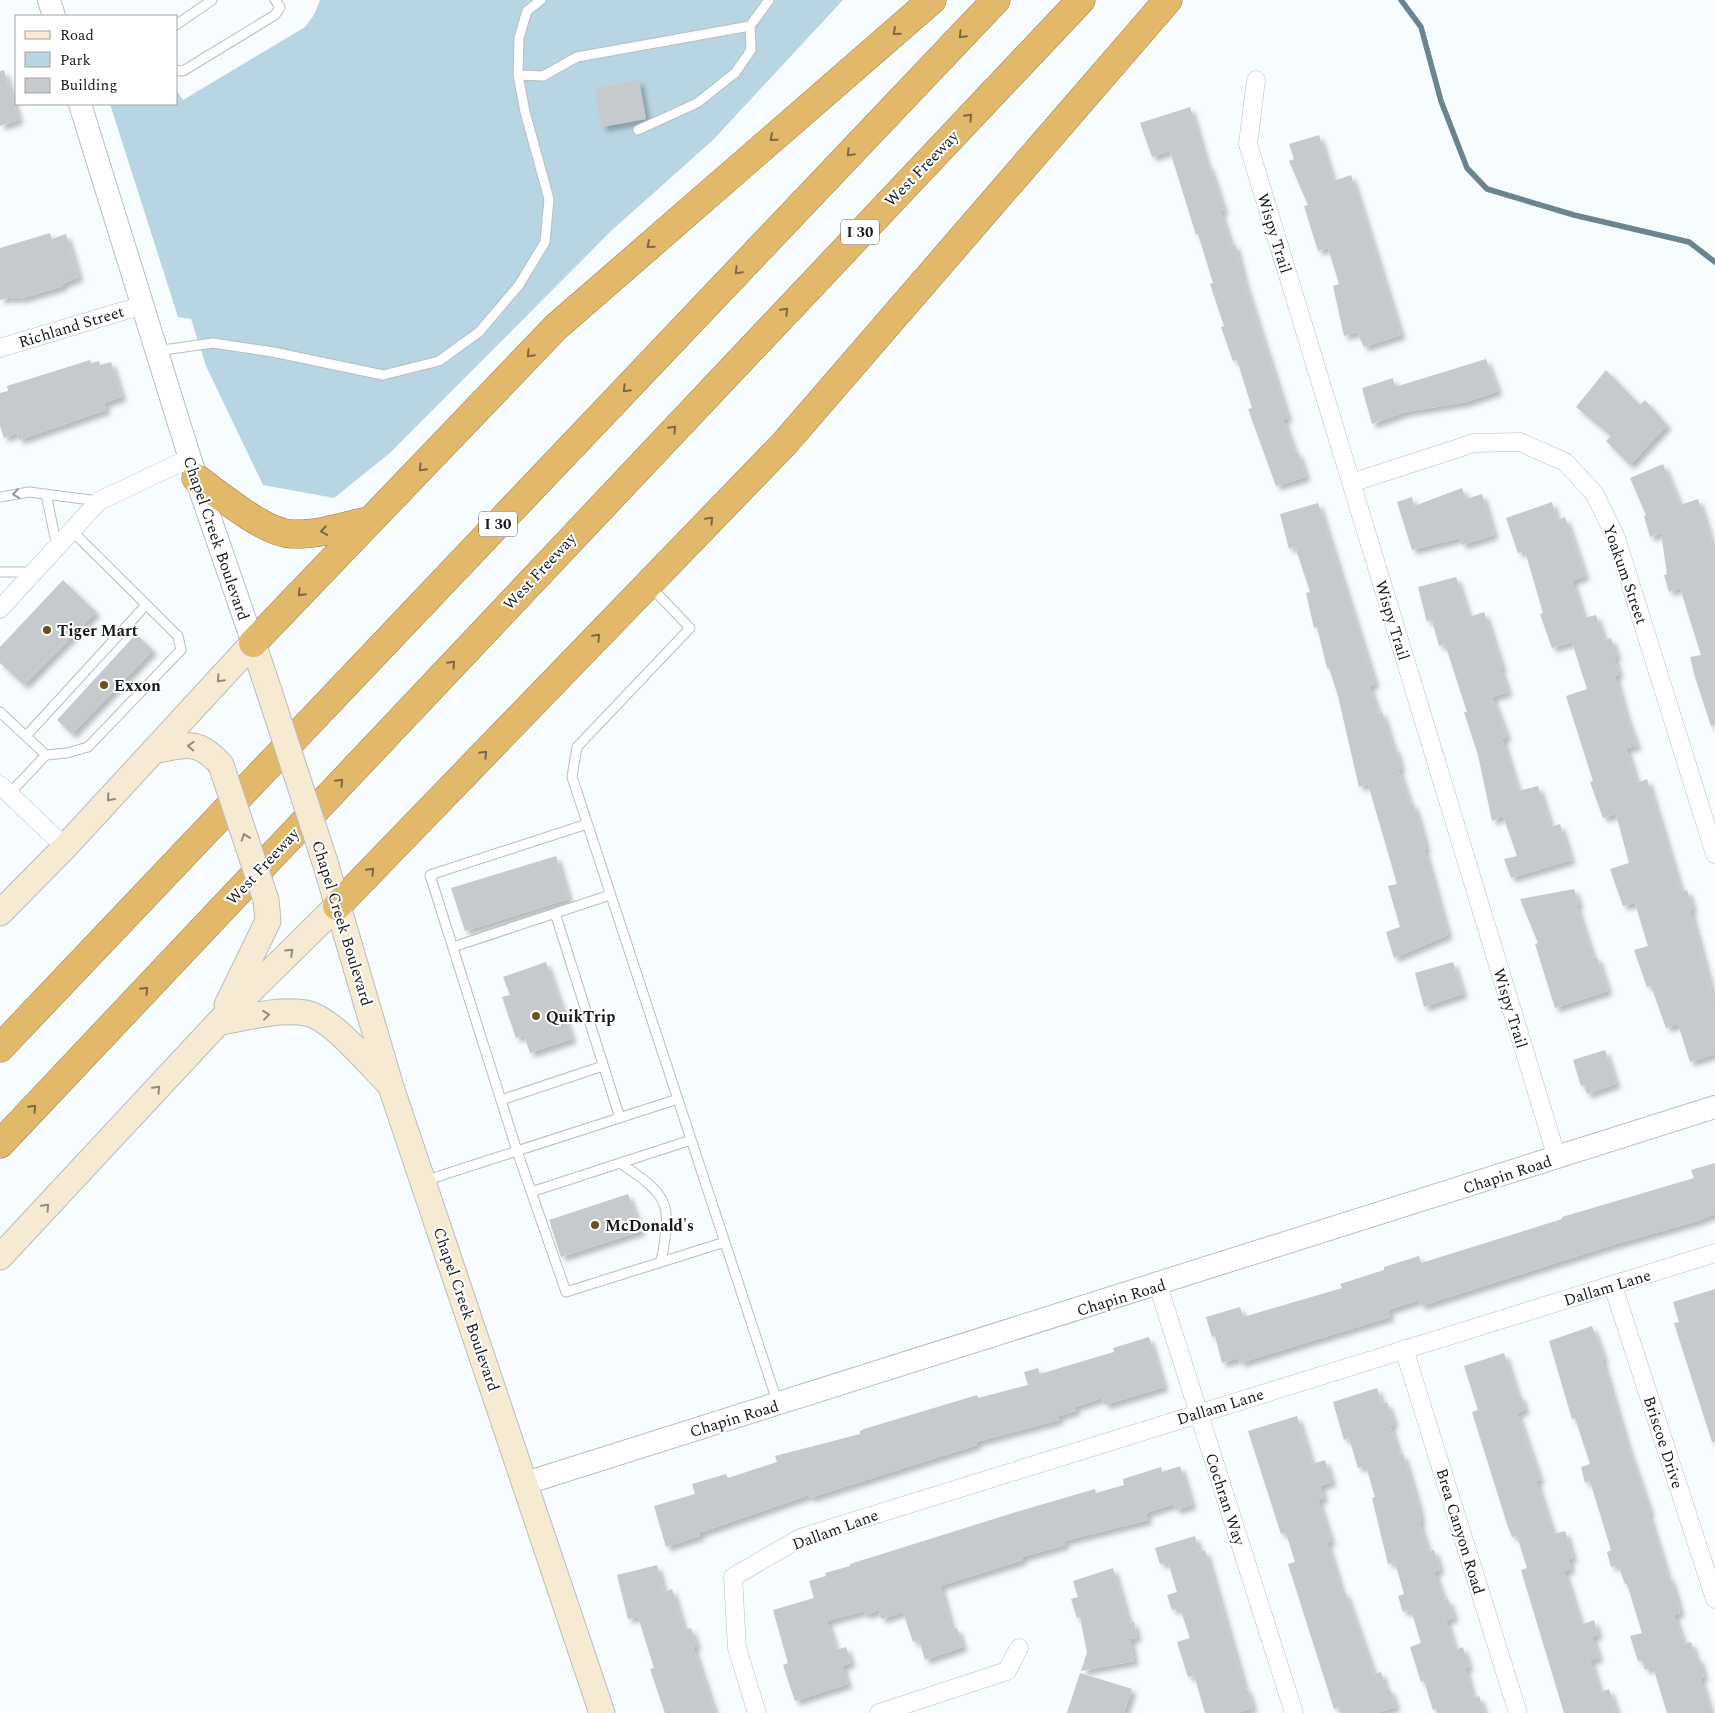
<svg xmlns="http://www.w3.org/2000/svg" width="1715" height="1713" font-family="Spectral,serif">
<defs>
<filter id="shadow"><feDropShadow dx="4.5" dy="4.5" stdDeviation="2.5" flood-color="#0004"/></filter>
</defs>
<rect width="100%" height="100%" fill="#f7fcfe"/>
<path fill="#b8d5e3" d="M320 0H843L713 140 611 231 390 453 334 498 263 485 206 366 191 319 178 317 110 104H176V90L183 100 305 27 314 15Z"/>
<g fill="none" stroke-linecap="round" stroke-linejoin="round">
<path stroke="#6b8490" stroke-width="5.5" d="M1401 0 1421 27 1441 101 1467 168 1487 189 1574 215 1689 242 1715 262"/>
</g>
<path fill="#c6cacd" filter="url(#shadow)" d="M4 70 19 120 0 126V71Z
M639 80 646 119 602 127 595 89Z
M1190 107 1207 165H1209L1224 211H1220L1226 230 1231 245 1235 244 1244 281 1288 418 1283 420 1295 453 1298 452 1306 477 1276 486 1248 409 1252 408 1237 360 1233 361 1221 327 1224 326 1210 284 1213 283 1198 234 1196 235 1170 151 1152 157 1140 123Z
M1319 135 1333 181 1351 175 1401 335 1364 347 1357 332 1344 336 1333 286 1339 284 1328 248 1318 251 1304 206 1308 205 1289 161 1294 159 1289 144Z
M50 233 52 239 66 234 79 277 62 284 63 286 20 299 19 297 11 299V297L0 300V248Z
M1486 359 1498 391 1466 402 1405 412 1372 424 1362 388 1393 378 1395 387Z
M90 360 91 363 99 361 100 365 111 362 122 397 104 403 106 410 19 440 17 433 4 438 0 426V393L8 391 7 386Z
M1606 370 1640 405 1645 400 1667 425 1630 465 1606 441 1611 436 1576 407Z
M1663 464 1680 505 1698 499 1715 553V725L1711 726 1695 677 1690 657 1701 655 1680 588 1669 592 1664 575 1667 574 1661 533 1650 537 1644 516 1646 515 1630 478Z
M1462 488 1466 499 1482 494 1494 535 1462 545 1460 538 1412 550 1397 502 1412 497 1414 506Z
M1552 502 1557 520 1565 517 1585 576 1572 581 1584 618 1596 615 1604 640 1611 638 1617 656 1614 657 1619 674 1615 676 1626 716 1637 746 1626 748 1637 783 1647 779 1681 891 1687 890 1693 909 1690 910 1715 1003V1054L1690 1062 1678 1024 1666 1028 1651 986 1647 987 1634 950 1648 946 1635 903 1623 906 1610 869 1629 863 1616 814 1603 818 1590 782 1593 781 1566 696 1587 689 1572 642 1552 648 1540 614 1543 613 1525 551 1518 553 1506 518Z
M1318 503 1375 684 1369 686 1378 713 1382 712 1393 748 1395 747 1401 768 1398 769 1410 804 1413 803 1419 822 1426 848 1424 849 1448 935 1394 958 1386 932 1400 927 1388 886 1397 884 1368 784 1359 787 1338 696 1329 668H1327L1317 627 1314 628 1306 593 1310 592 1295 546 1289 549 1280 514Z
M1456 577 1469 617 1484 612 1502 667 1500 668 1508 692 1492 697 1507 737 1502 739 1518 791 1538 786 1551 827 1560 824 1571 860 1511 878 1504 859 1517 856 1503 816 1492 821 1478 755 1464 712H1467L1445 644 1439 646 1432 620 1427 622 1418 587Z
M63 580 96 612 24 685 0 663V647Z
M136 634 153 650 72 734 57 720Z
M556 856 569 899 465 931 451 888Z
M1574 889 1579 904 1576 905 1593 958 1597 957 1608 991 1555 1008 1535 944 1538 943 1520 899Z
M546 962 572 1039 530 1053 524 1035 516 1038 502 997 510 995 503 977Z
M1453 962 1463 994 1424 1007 1415 973Z
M1605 1050 1616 1084 1587 1094 1584 1085 1581 1086 1573 1060Z
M1715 1163V1214L1697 1221 1609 1246 1421 1306 1419 1300 1388 1310 1390 1317 1240 1363 1239 1358 1222 1363 1215 1336 1212 1337 1206 1317 1240 1307 1243 1317 1342 1288 1340 1284 1384 1270V1267L1419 1256 1421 1263 1562 1219V1217L1694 1178 1691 1170Z
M628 1194 641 1231 561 1257 549 1220Z
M1715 1289V1442H1712L1674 1323 1679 1322 1673 1302Z
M1592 1326 1604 1359 1602 1360 1627 1445 1650 1512 1648 1513 1668 1578 1670 1577 1677 1600 1680 1613 1674 1615 1684 1644 1691 1642 1696 1659 1699 1658 1704 1677 1700 1678 1711 1713H1667L1653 1667 1645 1670 1642 1660 1638 1661 1630 1636 1642 1633 1627 1584H1625L1618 1565 1611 1567 1607 1552 1611 1550 1590 1481 1585 1483 1581 1467 1590 1464 1575 1418 1572 1419 1549 1341Z
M1149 1337 1164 1387 1105 1405 1102 1398 1074 1407 1076 1411 1058 1416 1059 1420 976 1442 977 1445 825 1493 810 1498 809 1495 699 1533 700 1536 666 1547 654 1506 695 1494 692 1484 726 1474 728 1478 777 1462 775 1456 860 1434V1431L864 1429 977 1395 978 1398 1028 1385 1024 1372 1038 1368 1040 1374 1063 1367 1114 1352 1113 1348Z
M1504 1353 1518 1397 1521 1396 1525 1410 1517 1413 1540 1480 1536 1481 1553 1534 1565 1531 1573 1558 1568 1559 1571 1569 1564 1571 1581 1625 1594 1620 1598 1635 1592 1637 1599 1658 1590 1660 1600 1692 1609 1689 1617 1713H1564L1555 1683 1521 1570 1527 1568 1517 1536 1512 1537 1507 1524 1472 1412 1478 1410 1464 1366Z
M1377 1388 1382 1404 1387 1402 1394 1424 1390 1425 1399 1455 1403 1454 1418 1505 1421 1522 1419 1523 1428 1551 1434 1550 1440 1570 1434 1572 1444 1600 1448 1599 1454 1618 1446 1620 1455 1650 1463 1647 1469 1667 1465 1668 1473 1698 1479 1696 1484 1713H1437L1436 1709 1433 1710 1424 1681 1421 1682 1410 1647 1421 1643 1411 1610 1403 1612 1398 1596 1404 1594 1395 1562 1388 1564 1372 1498 1375 1497 1366 1466 1358 1468 1349 1438 1344 1440 1333 1402Z
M1297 1416 1312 1464 1325 1460 1332 1482 1320 1486 1324 1498 1318 1500 1331 1541 1327 1543 1342 1593 1345 1592 1374 1674 1381 1672 1386 1690 1390 1689 1396 1707 1377 1713H1341L1339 1707 1334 1709 1288 1564 1295 1562 1286 1533 1281 1534 1248 1431Z
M1180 1466 1192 1505 1176 1510 1174 1504 1146 1513 1148 1520 1064 1541 1065 1545 1022 1557 1023 1560 940 1586 952 1629 957 1628 963 1647 925 1660 919 1640 913 1642 903 1612 881 1619 879 1610 865 1615 864 1611 827 1621 836 1650 846 1647 851 1663 842 1666 848 1684 795 1701 783 1665 788 1663 773 1610 814 1598 809 1581 826 1576 825 1573 850 1566V1564L1016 1512 1095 1489 1096 1493 1124 1485 1123 1479 1161 1467 1162 1472Z
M1195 1536 1199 1552 1205 1550 1245 1689 1247 1688 1253 1708 1237 1713H1205L1194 1675 1188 1677 1177 1642 1190 1638 1180 1608 1172 1610 1167 1595 1177 1592 1168 1562 1160 1564 1155 1548Z
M657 1565 664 1592 672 1589 684 1630 691 1628 697 1646 693 1647 715 1713H665L650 1669 654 1668 638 1617 628 1619 617 1575Z
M1113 1568 1129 1623 1134 1622 1137 1638 1130 1639 1134 1661 1081 1671 1087 1653 1080 1617 1077 1618 1071 1599 1078 1597 1073 1581Z
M1080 1673 1132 1689 1124 1713H1067Z"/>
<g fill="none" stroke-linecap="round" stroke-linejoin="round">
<g stroke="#b8bdbf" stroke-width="11">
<path id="service" d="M541 0 527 11 519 38 518 75 543 76 577 57 750 26 769 0
M176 25 212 0
M176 70 183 71 275 15 280 7 275 0
M638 130 697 103 735 73 751 50 750 26
M156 351 213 343 273 352 383 375 439 361 479 332 519 285 545 242 549 199 525 112 518 75
M46 494 57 547
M0 497 29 492 99 501
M0 572H32
M650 586 690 628 577 747 572 777 778 1404
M0 712 46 755 9 794
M26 736 146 605
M46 755 67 753 88 747 181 650 178 636 72 531
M587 824 430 875 517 1151 566 1292 725 1242
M555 913 620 1118
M453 947 610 895
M501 1100 603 1066
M620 1163C670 1196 672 1203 661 1262
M424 1181 678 1099
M531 1192 691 1140"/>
</g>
<g stroke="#b8bdbf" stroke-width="19">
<path id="minor" d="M1256 80 1248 144 1557 1158
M0 348 143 305
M1351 483 1474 443 1520 442 1565 462 1594 493 1616 538 1715 854
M0 609 99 501 190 458
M0 785 65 847
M1158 1285 1294 1713
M1613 1286 1715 1599
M1404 1349 1518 1713
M757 1713 737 1648 733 1577 800 1538 1715 1253
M879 1713 1007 1671 1019 1648"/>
</g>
<g stroke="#b8bdbf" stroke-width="24">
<path id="tertiary" d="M49 0 54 16
M80 104 196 478 253 643
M526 1483 1715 1107"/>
</g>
<g stroke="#b8bdbf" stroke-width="27">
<path id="secondary" d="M153 751C186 745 197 738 221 765
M325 862 391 1087 602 1713
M0 913 65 847 253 643 269 691
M227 1005 268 921 266 900
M218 1023C244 1018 280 1008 306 1013 332 1018 369 1064 388 1083
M0 1257 218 1023 337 906"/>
</g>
<g stroke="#9b804e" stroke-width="29">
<path id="motorway" d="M196 478C219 494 264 533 292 534 318 535 346 526 371 520
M253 643 556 327 932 0
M337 906 784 444 1168 0
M0 1048 996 0
M0 1144 1081 0"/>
</g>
<use href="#service" stroke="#fff" stroke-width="9"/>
<use href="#minor" stroke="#fff" stroke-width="18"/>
<use href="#tertiary" stroke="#fff" stroke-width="22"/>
<use href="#secondary" stroke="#f6ead3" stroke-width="25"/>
<use href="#motorway" stroke="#e2b96b" stroke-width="28"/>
<g stroke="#b8bdbf" stroke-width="27" stroke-linecap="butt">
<path id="secondary-bridge" d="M269 691 325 862
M221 765 266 900"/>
</g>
<use href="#secondary-bridge" stroke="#f6ead3" stroke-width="25"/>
</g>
<defs><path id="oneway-chevron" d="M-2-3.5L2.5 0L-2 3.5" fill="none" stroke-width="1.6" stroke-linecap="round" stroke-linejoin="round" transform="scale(1.25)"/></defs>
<g stroke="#7c6842">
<use href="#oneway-chevron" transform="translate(896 32) rotate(139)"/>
<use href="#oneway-chevron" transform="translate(962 35) rotate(134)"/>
<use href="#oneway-chevron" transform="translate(969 117) rotate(-46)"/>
<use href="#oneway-chevron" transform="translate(773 138) rotate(139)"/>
<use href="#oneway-chevron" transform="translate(850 153) rotate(134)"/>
<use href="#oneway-chevron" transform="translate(650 245) rotate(139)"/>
<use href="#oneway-chevron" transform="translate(738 271) rotate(134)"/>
<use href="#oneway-chevron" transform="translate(785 311) rotate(-46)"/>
<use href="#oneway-chevron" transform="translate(530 354) rotate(134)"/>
<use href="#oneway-chevron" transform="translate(626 389) rotate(134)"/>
<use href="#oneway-chevron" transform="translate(673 429) rotate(-46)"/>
<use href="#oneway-chevron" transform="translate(422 468) rotate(133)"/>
<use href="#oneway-chevron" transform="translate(710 520) rotate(-46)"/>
<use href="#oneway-chevron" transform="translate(324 531) rotate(171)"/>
<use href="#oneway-chevron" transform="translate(301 593) rotate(134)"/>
<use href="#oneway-chevron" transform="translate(597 637) rotate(-46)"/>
<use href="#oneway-chevron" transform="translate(452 664) rotate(-47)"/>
<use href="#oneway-chevron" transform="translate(484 754) rotate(-46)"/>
<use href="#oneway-chevron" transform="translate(340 782) rotate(-47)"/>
<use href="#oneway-chevron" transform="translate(371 871) rotate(-46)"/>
<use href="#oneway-chevron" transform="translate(145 990) rotate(-47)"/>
<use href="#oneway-chevron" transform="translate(33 1108) rotate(-47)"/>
</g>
<use stroke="#969797" href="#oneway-chevron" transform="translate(16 494) rotate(171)"/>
<g stroke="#918b7f">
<use href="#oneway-chevron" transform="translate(220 679) rotate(133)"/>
<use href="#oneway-chevron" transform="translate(191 746) rotate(-177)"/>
<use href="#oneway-chevron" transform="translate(110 798) rotate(132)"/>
<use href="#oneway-chevron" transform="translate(245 837) rotate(-109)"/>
<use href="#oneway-chevron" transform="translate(290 952) rotate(-44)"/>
<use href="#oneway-chevron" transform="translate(266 1015) rotate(-7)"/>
<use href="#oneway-chevron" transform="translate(157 1089) rotate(-47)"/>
<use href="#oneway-chevron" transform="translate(46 1207) rotate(-47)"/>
</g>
<g fill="#695121" stroke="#fff" stroke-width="2">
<circle cx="47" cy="630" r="5"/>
<circle cx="104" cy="685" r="5"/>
<circle cx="536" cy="1016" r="5"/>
<circle cx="595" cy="1225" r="5"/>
</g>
<g text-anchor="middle" stroke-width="4" stroke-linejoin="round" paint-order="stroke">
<g fill="#fff" stroke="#5c5d5d" stroke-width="1">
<rect x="841" y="219.5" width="38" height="25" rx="4"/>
<rect x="479" y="511.5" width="38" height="25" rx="4"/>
</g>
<g font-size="15" font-weight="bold" fill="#161718">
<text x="860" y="237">I 30</text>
<text x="498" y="529">I 30</text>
</g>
<g font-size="16" fill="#161718" stroke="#fff">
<text transform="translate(921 168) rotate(-46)" y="6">West Freeway</text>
<text transform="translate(1275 233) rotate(73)" y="6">Wispy Trail</text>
<text transform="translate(71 326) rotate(-17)" y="6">Richland Street</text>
<text transform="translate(217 538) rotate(71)" y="6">Chapel Creek Boulevard</text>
<text transform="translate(539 571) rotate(-47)" y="6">West Freeway</text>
<text transform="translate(1626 574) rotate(71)" y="6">Yoakum Street</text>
<text transform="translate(1393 620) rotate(73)" y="6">Wispy Trail</text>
<text transform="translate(262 866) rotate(-47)" y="6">West Freeway</text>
<text transform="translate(343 923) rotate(73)" y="6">Chapel Creek Boulevard</text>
<text transform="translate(1511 1008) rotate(73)" y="6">Wispy Trail</text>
<text transform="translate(1507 1174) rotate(-18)" y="6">Chapin Road</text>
<text transform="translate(1607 1287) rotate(-17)" y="6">Dallam Lane</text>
<text transform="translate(1121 1297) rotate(-17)" y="6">Chapin Road</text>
<text transform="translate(467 1309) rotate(71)" y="6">Chapel Creek Boulevard</text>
<text transform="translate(1220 1406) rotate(-17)" y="6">Dallam Lane</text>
<text transform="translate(734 1418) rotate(-17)" y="6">Chapin Road</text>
<text transform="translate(1664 1442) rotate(72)" y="6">Briscoe Drive</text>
<text transform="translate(1226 1499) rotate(72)" y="6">Cochran Way</text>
<text transform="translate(835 1529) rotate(-20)" y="6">Dallam Lane</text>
<text transform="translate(1461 1531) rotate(73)" y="6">Brea Canyon Road</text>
</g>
<g font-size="16" font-weight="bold" fill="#161718" stroke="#fff" text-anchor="start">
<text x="57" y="636">Tiger Mart</text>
<text x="114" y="691">Exxon</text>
<text x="546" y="1022">QuikTrip</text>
<text x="605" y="1231">McDonald's</text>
</g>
</g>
<rect x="15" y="15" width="162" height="90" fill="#ffffff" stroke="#a2a2a3"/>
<rect x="25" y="31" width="25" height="8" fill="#f6ead3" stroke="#a2a2a3"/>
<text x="60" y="40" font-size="15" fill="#161718">Road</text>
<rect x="25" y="52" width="25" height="15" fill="#b8d5e3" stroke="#a2a2a3"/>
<text x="60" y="65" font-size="15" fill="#161718">Park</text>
<rect x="25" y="78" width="25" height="15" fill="#c6cacd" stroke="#a2a2a3"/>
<text x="60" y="90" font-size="15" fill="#161718">Building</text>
</svg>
